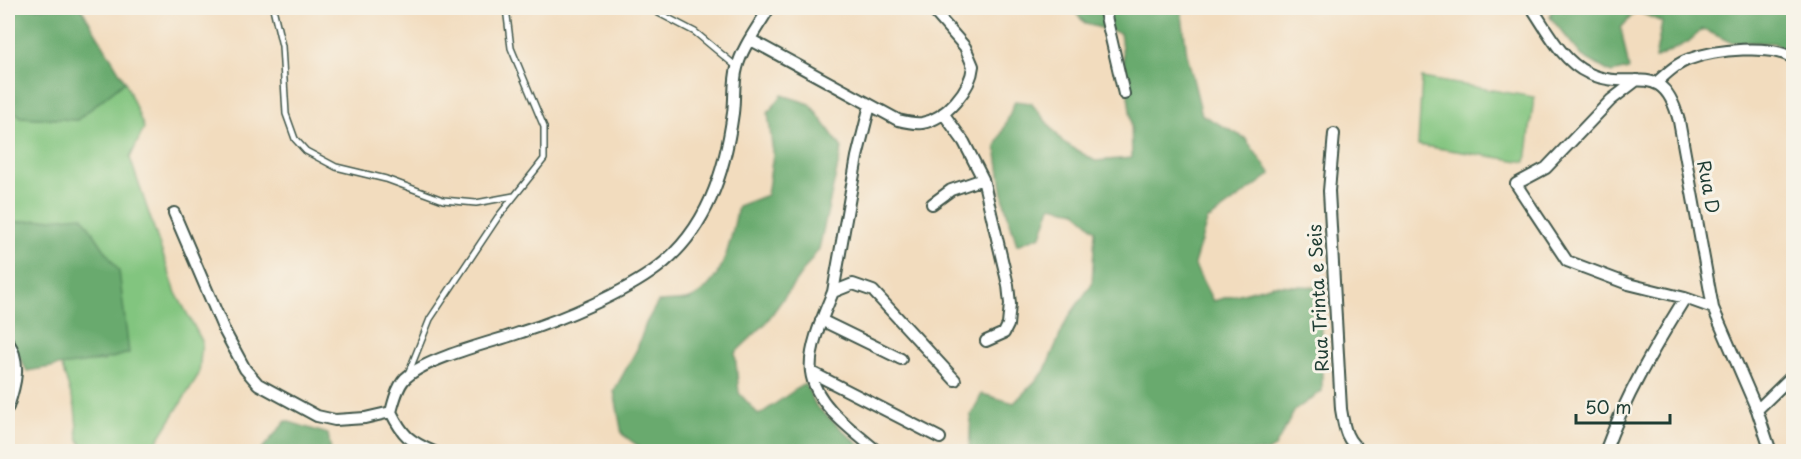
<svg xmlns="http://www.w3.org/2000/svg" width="1801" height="459" font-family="'Playpen Sans',sans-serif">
<rect width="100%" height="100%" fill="#f7f3e8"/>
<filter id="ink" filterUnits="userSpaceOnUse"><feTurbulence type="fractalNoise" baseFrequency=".0167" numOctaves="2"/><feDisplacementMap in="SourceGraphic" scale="12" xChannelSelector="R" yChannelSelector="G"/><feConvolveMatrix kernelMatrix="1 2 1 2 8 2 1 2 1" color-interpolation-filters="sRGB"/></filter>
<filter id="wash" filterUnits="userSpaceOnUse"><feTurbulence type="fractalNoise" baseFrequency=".008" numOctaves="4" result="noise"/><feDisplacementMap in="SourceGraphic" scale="24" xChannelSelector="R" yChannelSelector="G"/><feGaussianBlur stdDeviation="1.35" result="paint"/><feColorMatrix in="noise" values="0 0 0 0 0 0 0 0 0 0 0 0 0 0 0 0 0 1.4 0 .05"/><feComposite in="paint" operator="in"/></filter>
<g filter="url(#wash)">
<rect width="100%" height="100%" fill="#f2dcbe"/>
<path fill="#82c57f" stroke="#50815a" stroke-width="1.5" d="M1422 78 1534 97 1526 162 1418 145Z
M125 81 144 128 130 158 176 293 202 341 199 374 151 451H85L78 438 75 407 61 364 104 361 31 222 8 223V105L21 117 77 120Z"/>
<path fill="#69aa6e" stroke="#447451" stroke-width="1.5" d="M8 8H81L125 81 77 120 21 117 8 105Z
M1071 8H1181L1187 54 1202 115 1245 138 1271 174 1207 221 1194 264 1213 301 1273 285 1322 287V391L1295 410 1275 447 1268 451 1086 452 1085 449 969 452 971 415 982 394 1014 403 1044 372 1067 319 1092 284 1095 230 1076 211 1051 206 1041 236 1017 245 1004 202 996 147 1015 101 1031 103 1063 142 1095 161 1132 158 1131 119 1120 33 1086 24Z
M1552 8H1793V55L1774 43 1730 42 1703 29 1688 42 1655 59 1662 22 1636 11 1621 28 1629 69 1611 73 1582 56 1550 17Z
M782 95 810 104 842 148 819 249 765 324 735 353 739 393 759 415 805 383 816 406 866 451H645L622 434 614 391 637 349 646 323 658 302C667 301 682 302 690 299 725 283 731 239 738 206L767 195 773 154 768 113Z
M82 216 119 271 129 353C96 364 61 364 27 371L8 337V223Z
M286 421 328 434 331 451H260Z"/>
</g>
<g filter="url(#ink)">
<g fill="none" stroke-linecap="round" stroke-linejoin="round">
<g stroke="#3f5549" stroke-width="8">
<path id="lane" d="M273 8 282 46 286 114 295 139 306 151 336 167 386 179 443 200 476 203 514 196
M649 8 695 32 737 67
M408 374 430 319 498 217 544 159V127L511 48 506 8"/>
</g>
<g stroke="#3f5549" stroke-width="14">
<path id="street" d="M1104 8 1124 94
M1532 8C1547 30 1562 61 1588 73 1632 94 1662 56 1679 121L1713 308 1757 410 1771 452
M751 40 898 120C906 122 914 124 922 123 946 119 971 89 973 66L965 47 931 8
M1637 80 1611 100 1546 168 1516 184 1567 261 1628 284 1685 298
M1656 83C1666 74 1677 63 1690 59 1714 50 1772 43 1794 59
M943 113 964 142 983 179 1008 285 1010 304 1008 325 1004 333 986 341
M1334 134 1329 191 1341 409C1344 428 1346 442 1363 452
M932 204 951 190 983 179
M174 213 224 330 245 369 258 384 317 416 335 420 365 418 391 412
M833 292 857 157 870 105
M821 320 901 359
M8 342C22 362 15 386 8 407
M811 372 940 438
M1757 410 1794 374
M391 412C394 401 398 383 408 376 430 357 493 342 522 332 563 319 624 293 657 268 707 230 725 172 733 113 735 98 733 82 737 68 742 47 759 26 769 8
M391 412C403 436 409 441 434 452
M878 452C855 432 815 405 811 372 808 348 824 314 833 292L853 284 873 291 955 380
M1605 452C1625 397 1654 348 1685 298L1713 308"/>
</g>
<use href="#lane" stroke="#fff" stroke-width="5"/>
<use href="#street" stroke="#fff" stroke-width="10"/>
</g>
</g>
<g text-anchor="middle" stroke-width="6" stroke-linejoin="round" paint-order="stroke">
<g font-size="18" fill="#1f3d34" stroke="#f7f3e8">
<text transform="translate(1708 187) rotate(79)" y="6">Rua D</text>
<text transform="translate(1319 298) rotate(-93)" y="6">Rua Trinta e Seis</text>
</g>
</g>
<rect width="1801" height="459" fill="none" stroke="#f7f3e8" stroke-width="30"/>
<path d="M1576 414v9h94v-9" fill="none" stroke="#1f3d34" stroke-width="3"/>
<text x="1585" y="414" font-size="18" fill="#1f3d34" stroke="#f7f3e8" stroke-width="4.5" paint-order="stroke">50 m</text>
</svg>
